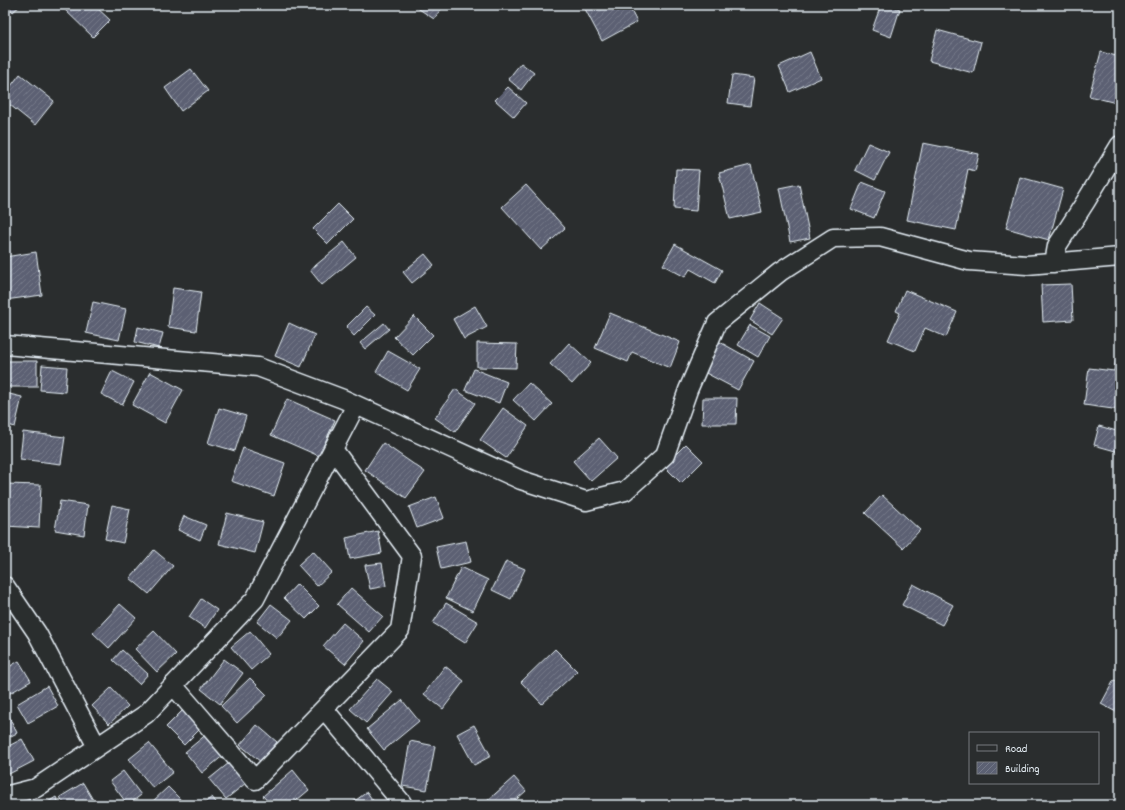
<svg xmlns="http://www.w3.org/2000/svg" width="1125" height="810" font-family="Dekko,sans-serif">
<defs>
<pattern id="building-hatch" width="6" height="6" patternUnits="userSpaceOnUse"><rect width="6" height="6" fill="#5c6173"/><path d="M-1 1l2-2M0 6l6-6M5 7l2-2" fill="none" stroke="#737888"/></pattern>
</defs>
<rect width="100%" height="100%" fill="#2a2d2e"/>
<filter id="ink" filterUnits="userSpaceOnUse"><feTurbulence type="fractalNoise" baseFrequency=".025" numOctaves="2"/><feDisplacementMap in="SourceGraphic" scale="8" xChannelSelector="R" yChannelSelector="G"/><feConvolveMatrix kernelMatrix="1 2 1 2 8 2 1 2 1" color-interpolation-filters="sRGB"/></filter>
<g filter="url(#ink)">
<path fill="url(#building-hatch)" stroke="#e8f1f8" d="M7 5H21L13 12Z
M64 5H94L110 20 93 37 62 7Z
M413 5H444L434 19Z
M588 5H628L637 22 602 41 584 7Z
M881 5H887L900 9 891 37 872 30Z
M937 30 981 42 973 73 929 61Z
M810 52 821 78 790 92 779 66Z
M1101 52 1120 57V104L1089 96Z
M521 63 534 73 521 90 508 79Z
M191 69 208 91 181 111 165 88Z
M20 74 54 101 35 125 5 101V94Z
M732 75 754 78 750 106 728 103Z
M508 87 526 103 514 117 495 100Z
M868 143 889 152 875 180 855 170Z
M923 143 979 154 975 171 968 169 956 230 907 220Z
M751 165 762 212 730 219 719 173Z
M676 169 699 170 696 211 674 209Z
M1020 177 1063 189 1049 240 1006 228Z
M862 182 885 191 874 218 851 209Z
M799 184 810 238 790 242 779 188Z
M526 185 565 228 541 250 502 207Z
M338 204 353 219 328 244 313 229Z
M344 242 356 257 322 285 310 270Z
M675 244 722 270 715 283 690 269 685 277 663 265Z
M36 252 42 295 5 300V257Z
M425 254 434 265 412 283 403 272Z
M1071 284 1073 320 1043 322 1041 285Z
M173 288 201 292 196 331 168 327Z
M905 290 957 312 946 337 925 328 915 351 888 340 900 313 896 311Z
M93 302 126 309 119 340 86 333Z
M760 303 783 318 772 334 750 320Z
M475 306 487 327 464 339 453 319Z
M366 307 375 315 354 336 346 327Z
M610 313 680 342 670 368 632 352 628 362 595 348Z
M414 316 433 335 413 355 394 337Z
M289 323 315 335 301 367 275 356Z
M384 323 389 329 365 349 360 343Z
M750 325 770 336 758 357 738 345Z
M138 327 163 333 159 348 135 342Z
M718 341 754 361 738 390 702 371Z
M477 343 517 344 516 368 477 367Z
M569 343 591 363 572 384 550 364Z
M388 351 420 369 407 390 376 372Z
M1116 359 1120 360V410L1084 405 1089 368 1114 371Z
M5 361H37V387H5Z
M42 365 67 367 65 392 40 390Z
M474 369 507 382 499 403 465 390Z
M112 371 134 382 122 405 101 394Z
M150 372 183 390 165 423 132 405Z
M529 383 552 404 536 421 513 400Z
M455 389 475 403 455 432 435 418Z
M5 393 22 397 15 427 5 424Z
M703 398H737L736 424H702Z
M287 399 335 420 319 456 271 435Z
M219 408 246 416 235 451 208 443Z
M503 408 528 426 506 458 480 440Z
M1099 426 1120 432V447L1119 452 1094 445Z
M23 432 65 437 61 464 20 459Z
M599 438 617 458 591 481 573 461Z
M383 443 425 472 406 498 365 470Z
M686 444 703 461 681 483 664 466Z
M243 448 285 463 274 496 231 481Z
M5 484 41 485 39 528 5 526Z
M882 495 920 530 903 548 865 513Z
M436 497 444 518 417 528 409 507Z
M60 501 88 505 84 535 55 530Z
M112 505 130 509 123 543 105 539Z
M227 513 263 522 255 553 219 544Z
M184 516 206 525 200 540 178 530Z
M378 531 382 553 350 559 346 538Z
M466 541 471 562 441 569 436 547Z
M154 550 173 566 149 594 130 578Z
M313 551 332 572 317 586 298 565Z
M506 561 525 569 511 599 492 590Z
M382 563 386 586 370 589 365 565Z
M461 567 488 580 473 611 446 598Z
M297 584 319 606 306 619 284 598Z
M913 584 953 605 942 625 902 605Z
M351 588 383 616 369 632 337 604Z
M201 599 217 610 205 628 189 617Z
M446 603 478 622 465 643 433 623Z
M120 604 136 618 109 648 93 633Z
M271 604 292 620 277 638 257 622Z
M343 623 364 641 345 664 323 646Z
M154 631 176 654 157 672 135 649Z
M250 631 269 654 251 670 231 647Z
M555 649 577 671 542 704 521 682Z
M122 650 148 674 139 684 113 660Z
M224 659 243 673 220 704 201 689Z
M19 661 31 681 5 696V669Z
M445 666 464 681 443 709 424 694Z
M250 678 267 695 237 723 221 706Z
M377 679 393 692 366 723 350 709Z
M1114 680 1120 683V714L1101 704Z
M47 686 58 706 28 723 17 704Z
M111 688 128 706 109 724 92 706Z
M402 700 419 721 384 750 367 729Z
M185 708 203 726 184 745 166 727Z
M8 714 17 733 5 739V716Z
M257 725 277 742 261 762 240 745Z
M474 725 491 756 474 765 457 734Z
M208 733 225 754 202 773 185 752Z
M22 739 34 761 5 776V748Z
M410 741 435 746 427 790 402 786Z
M149 743 173 772 153 788 129 759Z
M229 763 246 783 226 799 209 779Z
M293 770 309 790 291 805H271L263 796Z
M123 771 141 795 128 805 110 781Z
M514 777 526 791 510 805H488L486 802Z
M83 783 96 805H65L60 797Z
M168 787 186 805H153L151 803Z
M367 792 376 805H354L352 803Z
M56 797 60 805H43Z
M212 797 218 805H202Z"/>
<g fill="none" stroke-linecap="round" stroke-linejoin="round">
<g stroke="#e8f1f8" stroke-width="21">
<path id="minor" d="M1054 263 1057 246 1086 201 1120 145
M5 345 258 367 343 399 521 480 586 501 625 491 665 455 688 390 717 323 780 272 833 238 880 237 969 261 1027 265 1120 257
M5 586 37 633 97 747
M173 685 255 780 400 630 412 556 333 449
M324 709 402 803V805
M5 796 36 788 146 714 255 599 356 405"/>
</g>
<use href="#minor" stroke="#2a2d2e" stroke-width="18"/>
</g>
</g>
<rect width="1125" height="810" fill="none" stroke="#2a2d2e" stroke-width="20"/>
<rect x="10" y="10" width="1105" height="790" fill="none" stroke="#e8f1f8" stroke-width="1.5" filter="url(#ink)"/>
<rect x="969" y="732" width="130" height="52" fill="#2a2d2e" stroke="#767b7f"/>
<rect x="977" y="745" width="20" height="6" fill="#2a2d2e" stroke="#767b7f"/>
<text x="1005" y="752" font-size="12" fill="#e8f1f8">Road</text>
<rect x="977" y="762" width="20" height="12" fill="url(#building-hatch)" stroke="#767b7f"/>
<text x="1005" y="772" font-size="12" fill="#e8f1f8">Building</text>
</svg>
